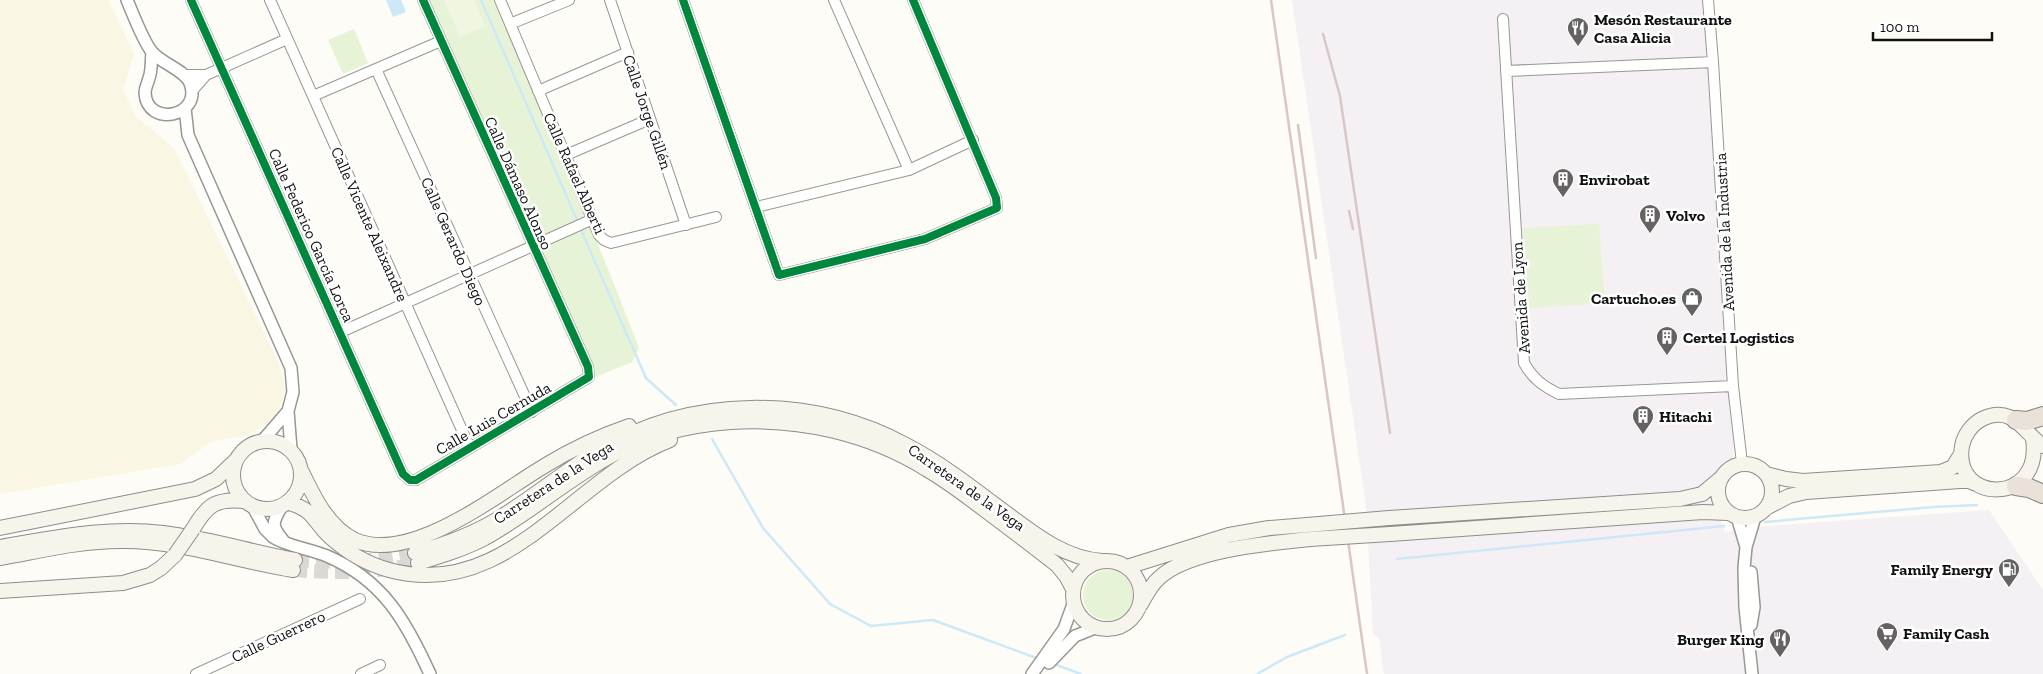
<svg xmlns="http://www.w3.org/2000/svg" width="2043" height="674" font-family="'Zilla Slab',serif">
<rect width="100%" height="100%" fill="#fdfcf7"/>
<path fill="#f5f0f3" d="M1292 0H1703L1734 430 1733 457 1709 490 1725 532 1767 526 1989 510 2043 590V674H1384L1379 638 1373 634 1366 506Z"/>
<path fill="#f9f7e4" d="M0 0H109L134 54 123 89 136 117 174 148 278 361 286 391 274 419 249 435 211 442 180 464 0 494Z"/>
<path fill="#e7f3d7" d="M425 0H496L611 276 639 348 632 362 593 378Z
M354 29 368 63 343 74 328 40Z
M1599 224 1605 303 1529 308 1523 228Z
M1083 595a25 25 0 1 1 50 0a25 25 0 1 1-50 0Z"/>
<path fill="#f0f6e1" d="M444 0H474L485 26 460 37Z"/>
<path fill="#cde8f7" d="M386 0H401L406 12 393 17Z"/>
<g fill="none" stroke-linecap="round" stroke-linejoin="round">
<path stroke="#cde8f7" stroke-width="2.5" d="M481 0 577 220
M581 230 646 378 676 405
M712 439 763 528 830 604 871 626 933 620 1039 659
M1765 522 1933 507 1977 505
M1397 559 1724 526
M1054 664 1081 674
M1257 674 1287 657 1345 635"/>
<path stroke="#dad9d4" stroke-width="14" stroke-dasharray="14 7" stroke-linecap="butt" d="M295 560C336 563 374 562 415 553
M293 570C337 573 375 574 418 563"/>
<g stroke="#979795" stroke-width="12">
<path id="minor" d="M191 0 403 474 410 480H416L589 377 588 367 423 0
M270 0 470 448
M500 0 599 235 604 240 611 243 716 217
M610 0 686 225
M683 0 779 275 925 239 997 208 996 198 913 0
M834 0 909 170
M1708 0 1713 62 1733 386 1742 463
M1503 19 1524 363C1533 379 1543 386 1559 394L1733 386
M510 24 569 0
M376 69 532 412
M1506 71 1713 62
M185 75H206L287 39
M192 91 206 75
M538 91 628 52
M313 96 441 41
M566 155 650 119
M756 207 909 170 973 140
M341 332 593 219
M196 674 360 599
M361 674 380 665"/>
</g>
<g stroke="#979795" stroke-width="14">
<path id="tertiary" d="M127 0C133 14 143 41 152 52 162 64 185 70 190 83 203 117 147 128 145 93 145 87 148 83 149 78 152 71 151 60 152 52
M185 108 188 135 291 368 293 392 288 411 291 449
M263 440 288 411
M282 506C273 522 270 525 283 540
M253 507 265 529 273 537C286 546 311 549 327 556 383 580 406 621 430 674
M1737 517 1746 547 1744 568 1745 607 1752 674
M1746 547 1755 517
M1751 625 1754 607 1751 572
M1049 663 1075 636 1095 628
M1032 674 1064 629 1073 604"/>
</g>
<g stroke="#8e8d8b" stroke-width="16">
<path id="secondary" d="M2033 439C2043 506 1952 504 1962 446 1964 435 1972 424 1982 419 2013 404 2023 432 2043 446
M233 475a34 34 0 1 1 68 0a34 34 0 1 1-68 0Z
M1718 491a27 27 0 1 1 54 0a27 27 0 1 1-54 0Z
M302 472C314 497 328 527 355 540 411 565 500 492 546 465 572 449 600 436 629 426
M1766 474 1786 479 1803 481 1941 472 1953 467 1961 454
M287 502C316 511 311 519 330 537 347 552 367 564 389 570 507 602 572 478 670 440
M1766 508 1789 496 1806 492 1960 481H1969L1979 485
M1389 518 1680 499 1702 494 1720 479
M0 528 195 489 216 479 236 460
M193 529C207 505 216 498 244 501
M1390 534 1703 512 1728 513
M0 547C54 538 108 526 163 533 208 538 251 552 295 560
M415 553C443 545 471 535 496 520 531 499 563 472 598 451 690 395 811 394 906 445 939 462 969 485 998 507 1030 530 1061 558 1102 561
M0 558C40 551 80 541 120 541 179 540 236 561 293 570
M1073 595a34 34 0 1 1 68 0a34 34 0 1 1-68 0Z
M418 563C441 556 464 549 485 538 530 513 568 479 612 455 650 434 688 425 731 422 799 418 868 433 926 469 947 481 966 496 985 510 1009 528 1033 546 1057 565L1066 576 1073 589
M1127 567 1229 535 1269 528 1307 525
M0 591 123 583 150 575 161 568 175 555
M1141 604C1146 595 1151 585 1159 578 1189 550 1270 543 1310 539"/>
</g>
<g stroke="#858482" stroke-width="20">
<path id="motorway" d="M2016 420 2027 421 2043 416
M2016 486 2029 488 2043 494"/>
</g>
<use href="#minor" stroke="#fffffe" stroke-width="10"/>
<use href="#tertiary" stroke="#fffffe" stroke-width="11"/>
<use href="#secondary" stroke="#f6f4eb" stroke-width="14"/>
<use href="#motorway" stroke="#eae1d8" stroke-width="18"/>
<path stroke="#d9c6c7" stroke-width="2.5" d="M1271 0 1367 674
M1323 34 1340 96 1390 433
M1298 125 1316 258
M1349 211 1353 229"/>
<g stroke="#8e8d8b" stroke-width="16" stroke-linecap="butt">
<path id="secondary-bridge" d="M1307 525 1389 518
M1310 539 1390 534
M175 555 193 529"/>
</g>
<use href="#secondary-bridge" stroke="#f6f4eb" stroke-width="14"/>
<g stroke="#fff" stroke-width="11">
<path id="cycleway" d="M191 0 403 474 410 480H416L589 377 588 367 423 0
M683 0 779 275 925 239 997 208 996 198 913 0"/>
</g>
<use href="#cycleway" stroke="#00873e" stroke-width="8"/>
</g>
<defs>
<g id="restaurant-pin" transform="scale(1.125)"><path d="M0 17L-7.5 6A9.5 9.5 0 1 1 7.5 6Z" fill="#646362" stroke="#fff"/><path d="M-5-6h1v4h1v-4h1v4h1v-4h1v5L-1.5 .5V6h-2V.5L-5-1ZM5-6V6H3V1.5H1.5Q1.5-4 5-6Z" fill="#fff"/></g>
<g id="building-pin" transform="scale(1.125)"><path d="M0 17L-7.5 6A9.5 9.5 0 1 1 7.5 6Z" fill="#646362" stroke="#fff"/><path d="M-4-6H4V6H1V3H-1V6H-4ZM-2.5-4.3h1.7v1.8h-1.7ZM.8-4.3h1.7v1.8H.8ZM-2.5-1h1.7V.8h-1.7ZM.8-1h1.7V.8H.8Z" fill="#fff"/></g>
<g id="shop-pin" transform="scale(1.125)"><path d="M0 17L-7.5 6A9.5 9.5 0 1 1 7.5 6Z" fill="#646362" stroke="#fff"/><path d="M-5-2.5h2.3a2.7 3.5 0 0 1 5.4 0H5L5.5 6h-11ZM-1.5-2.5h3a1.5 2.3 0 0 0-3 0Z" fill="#fff"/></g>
<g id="fuel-pin" transform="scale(1.125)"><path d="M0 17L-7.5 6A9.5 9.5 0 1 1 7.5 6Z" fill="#646362" stroke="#fff"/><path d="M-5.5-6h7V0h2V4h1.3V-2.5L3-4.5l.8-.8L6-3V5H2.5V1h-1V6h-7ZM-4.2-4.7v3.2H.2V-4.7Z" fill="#fff"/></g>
<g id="supermarket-pin" transform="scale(1.125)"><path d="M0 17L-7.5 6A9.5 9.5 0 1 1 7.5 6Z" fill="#646362" stroke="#fff"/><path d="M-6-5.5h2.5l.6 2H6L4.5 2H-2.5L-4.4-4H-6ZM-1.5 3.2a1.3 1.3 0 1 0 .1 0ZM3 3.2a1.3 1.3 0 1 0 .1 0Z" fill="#fff"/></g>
</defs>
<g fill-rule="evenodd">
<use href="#restaurant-pin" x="1578" y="28"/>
<use href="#building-pin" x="1563" y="179"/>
<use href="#building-pin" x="1650" y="215"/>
<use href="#shop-pin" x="1692" y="298"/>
<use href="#building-pin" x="1667" y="337"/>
<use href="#building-pin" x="1643" y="416"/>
<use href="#fuel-pin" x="2009" y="569"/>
<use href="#supermarket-pin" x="1887" y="633"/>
<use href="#restaurant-pin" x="1780" y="639"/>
</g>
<g text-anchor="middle" stroke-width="5" stroke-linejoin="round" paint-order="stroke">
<g font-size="16" font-weight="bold" fill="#111" stroke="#fff" text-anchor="start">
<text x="1594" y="25">Mesón Restaurante<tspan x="1594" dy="18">Casa Alicia</tspan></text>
<text x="1579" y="185">Envirobat</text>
<text x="1666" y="221">Volvo</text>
<text x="1676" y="304" text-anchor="end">Cartucho.es</text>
<text x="1683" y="343">Certel Logistics</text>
<text x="1659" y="422">Hitachi</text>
<text x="1993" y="575" text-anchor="end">Family Energy</text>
<text x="1903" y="639">Family Cash</text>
<text x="1764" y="645" text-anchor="end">Burger King</text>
</g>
<g font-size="16" fill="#111" stroke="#fff">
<text transform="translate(648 112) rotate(71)" y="6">Calle Jorge Gillén</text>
<text transform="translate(575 173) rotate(66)" y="6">Calle Rafael Alberti</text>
<text transform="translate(519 183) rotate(66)" y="6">Calle Dámaso Alonso</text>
<text transform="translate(370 224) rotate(66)" y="6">Calle Vicente Aleixandre</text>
<text transform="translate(1724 232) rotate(-93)" y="6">Avenida de la Industria</text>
<text transform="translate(312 235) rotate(66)" y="6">Calle Federico García Lorca</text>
<text transform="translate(454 241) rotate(66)" y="6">Calle Gerardo Diego</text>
<text transform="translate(1520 298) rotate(-94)" y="6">Avenida de Lyon</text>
<text transform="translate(493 418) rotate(-30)" y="6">Calle Luis Cernuda</text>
<text transform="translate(553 482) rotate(-33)" y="6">Carretera de la Vega</text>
<text transform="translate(967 487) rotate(35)" y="6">Carretera de la Vega</text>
<text transform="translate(278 636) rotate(-25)" y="6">Calle Guerrero</text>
</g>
</g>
<path d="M1873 32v8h119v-8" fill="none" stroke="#111111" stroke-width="2.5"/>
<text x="1880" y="32" font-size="15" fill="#111111" stroke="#ffffff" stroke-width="4" paint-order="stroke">100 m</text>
</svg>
